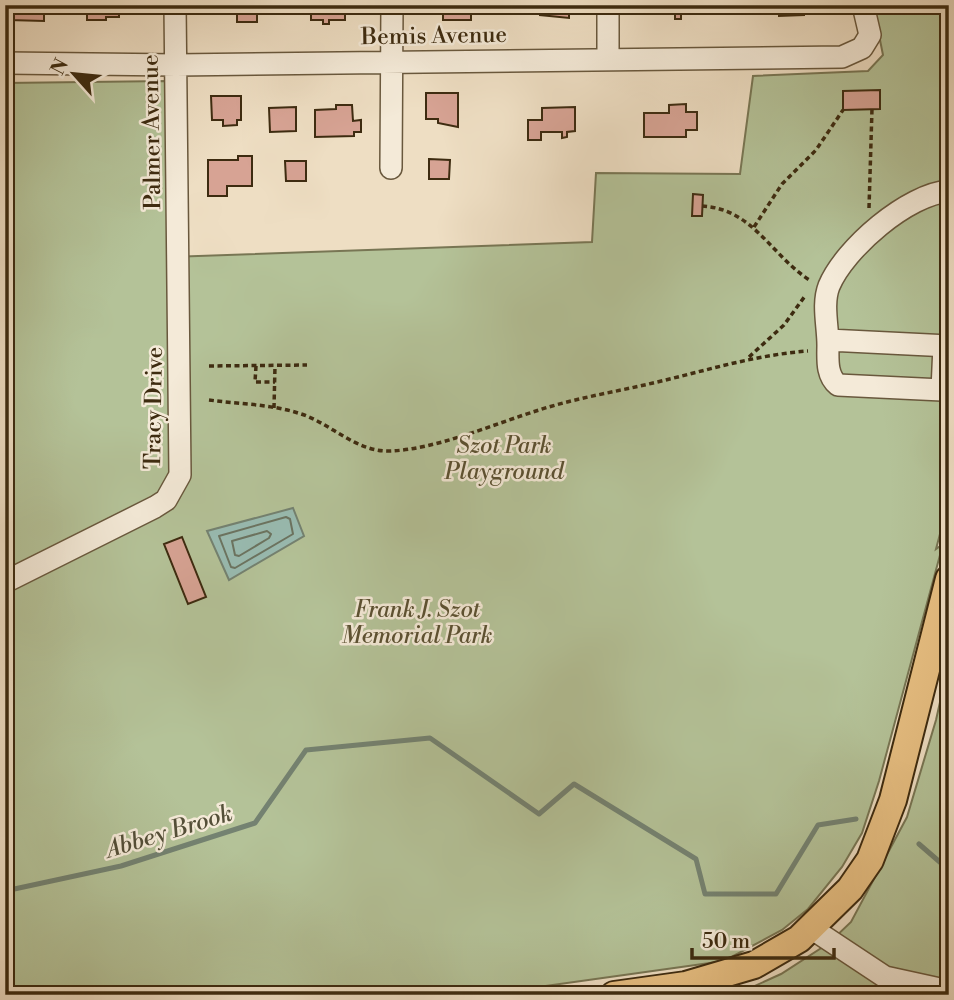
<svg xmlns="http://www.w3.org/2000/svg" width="954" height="1000" font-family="'Libre Bodoni',serif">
<rect width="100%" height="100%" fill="#eedec3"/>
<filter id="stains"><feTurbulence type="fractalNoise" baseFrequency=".00286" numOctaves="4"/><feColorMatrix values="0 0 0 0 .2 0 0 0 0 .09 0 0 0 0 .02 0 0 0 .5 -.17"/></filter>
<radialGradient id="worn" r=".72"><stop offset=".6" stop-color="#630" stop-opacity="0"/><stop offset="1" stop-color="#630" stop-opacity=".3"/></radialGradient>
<path fill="#b4c298" stroke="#787654" stroke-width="2" d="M873 5H949V500L936 549 943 544 879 781 862 833 842 867 808 909 782 930 724 961 481 995H5V83L167 81 170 257 592 242 596 173 740 174 753 76 868 71 883 55Z
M949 662V995H735L781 974 829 943 851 922 907 817 936 720Z"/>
<path fill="#99bcb2" stroke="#748271" stroke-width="2" d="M293 508 304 536 229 580 207 531Z"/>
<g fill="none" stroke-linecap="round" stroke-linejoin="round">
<path stroke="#6b7461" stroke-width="2" d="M286 517 290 519 293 534 235 568 231 567 219 536Z
M267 531 271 534 269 538 239 556 235 555 232 541Z"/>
<path stroke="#748271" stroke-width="5" d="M919 844 949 870
M5 891 121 866 255 823 306 750 430 738 539 814 574 784 696 859 705 894H776L818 825 856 819"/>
</g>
<path fill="#d7a394" stroke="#3d2b10" stroke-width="2" d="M9 5H51V7H44V21L9 20Z
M87 5H135V10H119V17H106V20H87Z
M241 5H250L251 10H257V22H237V9H241Z
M301 5H339V9H345V20H329V24H323V20H311V6Z
M443 5H471V20H443Z
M509 5H569V18L540 15V10H510Z
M656 5H686V13H681V19H675V13H656Z
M765 5H829V7L804 11V15L779 16V11H765Z
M880 90V109L843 110V91Z
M426 93H458V127L438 123V119H426Z
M211 96H241V120H237V125L223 126V120H212Z
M686 104V112H697V130H686V137H644V113H669V105Z
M336 105H352L353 121 361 120V132H354V136L315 137V110L336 109Z
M296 107V131L270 132 269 108Z
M575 107V131L567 132V137L562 138V132H541V140H528V120H542V108Z
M238 156H252V186H227V196H208V160H238Z
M429 159 450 160 449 179H429Z
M285 161H306V181H286Z
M693 194 703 195 702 216H692Z
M182 537 206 597 188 604 164 544Z"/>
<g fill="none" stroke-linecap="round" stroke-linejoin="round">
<g stroke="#69583d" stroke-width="24">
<path id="minor" d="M608 59V5
M5 63 176 65 842 57 862 48 870 35 863 5
M391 168 392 5
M828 340 949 346
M944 346 942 390 838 385C826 375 828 359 828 345 828 326 822 304 829 286 845 248 908 194 949 191
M5 582 155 507 166 500 180 475 175 5
M811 928 885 977 949 991"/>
</g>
<g stroke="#3d2b10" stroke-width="30">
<path id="major" d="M614 995 686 985 754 965 799 939 850 889 870 860 893 800 949 579"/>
</g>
<path stroke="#3d2b10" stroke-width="3.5" stroke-dasharray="5 3.5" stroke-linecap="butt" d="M702 206C754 209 771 256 811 281
M869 208 872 109
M754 227 782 184 816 150 843 110
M749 357 784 325 805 296
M209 366 307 365
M256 366 255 382H275
M209 400C238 404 270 404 298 413 330 422 356 453 391 451 437 449 494 424 539 410 576 398 615 392 653 383 705 371 754 355 808 351
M274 408 275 366"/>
<use href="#minor" stroke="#f4ead8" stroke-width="21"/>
<use href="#major" stroke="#e7bf82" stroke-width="26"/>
</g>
<g text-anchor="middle" stroke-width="5" stroke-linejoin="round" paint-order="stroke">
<g font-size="23" fill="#3d2b10" stroke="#f4ead8">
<text transform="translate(434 35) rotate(-1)" y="8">Bemis Avenue</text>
<text transform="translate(151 132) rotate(-91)" y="8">Palmer Avenue</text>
<text transform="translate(153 408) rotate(-89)" y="8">Tracy Drive</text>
</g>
<g font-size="23" font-style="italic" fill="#5b5132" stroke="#f4ead8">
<text x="504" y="453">Szot Park<tspan x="504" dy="26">Playground</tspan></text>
<text x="417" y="617">Frank J. Szot<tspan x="417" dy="26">Memorial Park</tspan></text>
</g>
<g font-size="24" font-style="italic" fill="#544f38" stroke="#f4ead8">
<text transform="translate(169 831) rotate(-17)" y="8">Abbey Brook</text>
</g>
</g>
<rect width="954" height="1000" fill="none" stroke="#eedec3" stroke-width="28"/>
<rect x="7" y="7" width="940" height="986" fill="none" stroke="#3d2b10" stroke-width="3.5"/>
<rect x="14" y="14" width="926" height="972" fill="none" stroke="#3d2b10" stroke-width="2"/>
<g transform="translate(74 74) rotate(297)" stroke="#f4ead8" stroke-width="5" paint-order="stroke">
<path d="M0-5L12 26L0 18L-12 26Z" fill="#3d2b10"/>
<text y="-10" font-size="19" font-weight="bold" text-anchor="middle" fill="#3d2b10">N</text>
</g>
<path d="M692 948v10h142v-10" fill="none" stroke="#3d2b10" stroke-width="3.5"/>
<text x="702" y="948" font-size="21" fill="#3d2b10" stroke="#f4ead8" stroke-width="5" paint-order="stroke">50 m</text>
<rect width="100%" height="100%" filter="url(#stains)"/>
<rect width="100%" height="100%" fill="url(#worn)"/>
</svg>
